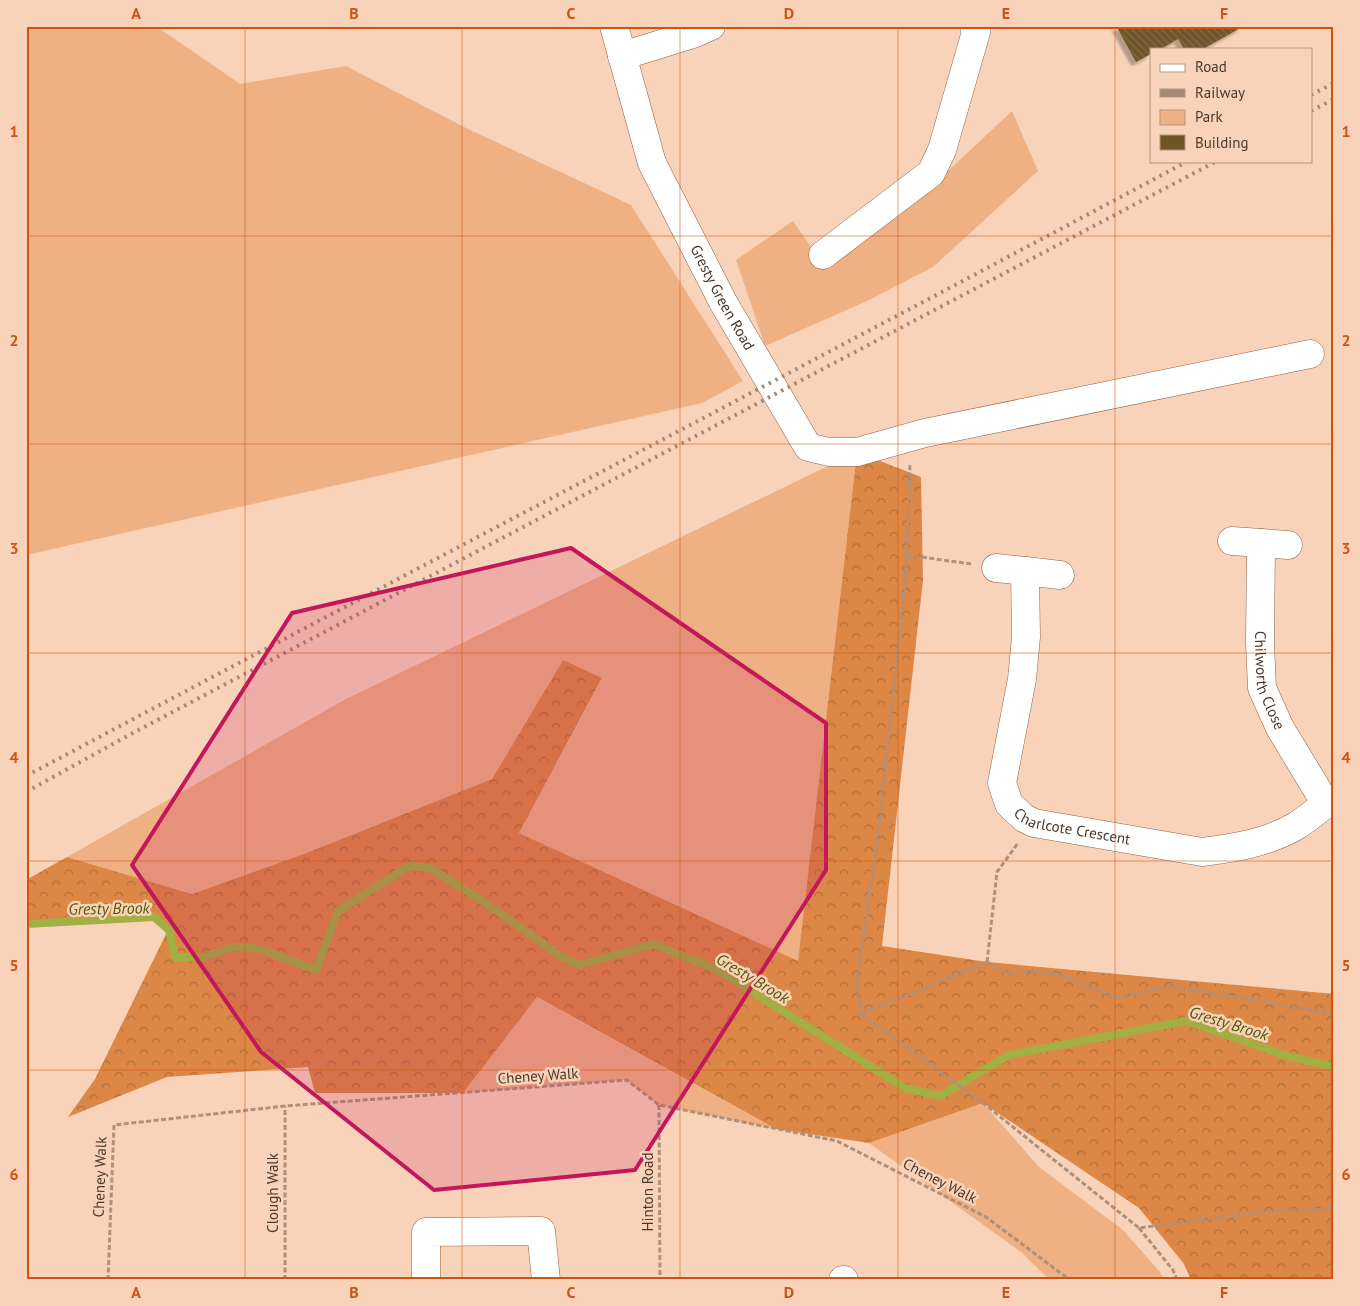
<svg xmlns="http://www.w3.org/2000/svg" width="1360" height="1306" font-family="'PT Sans',sans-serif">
<defs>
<pattern id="forest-crowns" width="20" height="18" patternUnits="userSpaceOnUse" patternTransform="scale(1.25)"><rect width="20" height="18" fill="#dc8745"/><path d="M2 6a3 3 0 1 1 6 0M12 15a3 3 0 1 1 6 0" fill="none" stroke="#b46f3a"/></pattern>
<pattern id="building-back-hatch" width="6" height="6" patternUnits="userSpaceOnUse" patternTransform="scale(1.25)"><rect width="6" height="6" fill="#70542a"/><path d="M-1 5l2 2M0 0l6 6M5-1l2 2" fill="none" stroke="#826a48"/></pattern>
<filter id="shadow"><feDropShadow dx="-4.5" dy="4.5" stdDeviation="1" flood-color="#0004"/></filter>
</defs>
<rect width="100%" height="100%" fill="#f9d3b9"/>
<path fill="#efb083" d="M26 26H156L240 84 346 66 466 128 631 205 743 381 702 403 26 555Z
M1012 111 1038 171 933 267 867 301 765 346 736 260 793 221 827 270 947 172Z
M857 452 798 962 519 833 602 679 563 660 492 779 309 852 192 894 67 857 346 699Z
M536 997 776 1129 659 1105 627 1080 463 1093Z
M983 1103 1039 1167 1123 1230 1160 1272 1164 1280H1050L1021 1252 869 1143Z"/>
<path fill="url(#forest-crowns)" d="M857 452 921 477 923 580 882 946 987 962 1334 994V1280H1191L1184 1264 1139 1208 983 1103 869 1143 776 1129 537 997 463 1093H315L308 1067 167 1077 68 1117 95 1079 168 930 153 917 26 924V880L67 857 192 894 309 852 492 779 563 660 602 678 519 833 798 961Z"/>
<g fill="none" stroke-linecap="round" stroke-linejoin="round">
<path stroke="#a1af43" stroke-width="8" d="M26 924 154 917 169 930 175 957H204L233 947H246L260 949 316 970 338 911 409 866 430 868 483 901 562 957 580 965 653 944 716 969 905 1088 940 1096 1009 1055 1186 1021 1284 1055 1334 1067"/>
</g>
<path fill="url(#building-back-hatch)" filter="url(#shadow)" d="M1116 26H1244L1203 49H1184L1178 39 1161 49H1151V54L1136 62Z"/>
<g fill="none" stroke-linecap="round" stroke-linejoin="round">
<g stroke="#8d6346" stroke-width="29">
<g id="minor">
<path id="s1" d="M614 26 652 163 723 302 808 447 829 452H857L925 433 1310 354"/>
<path d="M622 56 693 34 711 26"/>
<path d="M823 255 931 173 942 150 976 32 974 26"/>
<path id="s2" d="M1232 541 1261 543 1260 643 1262 688 1280 728 1326 804"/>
<path d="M1261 543 1288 545"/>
<path d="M996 568 1025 571"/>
<path id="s3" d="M1060 575 1025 571 1026 637 1022 679 1002 783 1009 804 1024 818 1034 823 1202 852C1234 848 1267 843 1296 826 1309 818 1320 807 1334 799"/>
<path d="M426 1280V1232L541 1231 546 1280"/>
<path d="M843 1280H844"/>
</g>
</g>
<path stroke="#ae907b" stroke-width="3" stroke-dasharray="5 2.5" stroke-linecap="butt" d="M907 555 971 564
M987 962 997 872 1018 843
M861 1014 856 986 877 845 902 615 907 555 910 464
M1334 1014 1170 986 1118 998 1051 972 1006 973 987 962 861 1014 983 1103 1139 1228 1267 1211 1334 1209
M659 1105 660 1280
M1139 1228 1173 1270 1177 1280
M108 1280 114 1125 285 1106 627 1080 659 1105 837 1141 986 1217 1070 1280
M285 1280V1106"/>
<use href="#minor" stroke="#fff" stroke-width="28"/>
<path stroke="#a68975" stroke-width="4" stroke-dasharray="2.5 5" stroke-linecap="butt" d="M1311 95 1334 83
M1311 111 1334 99
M26 776C413 570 801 368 1188 161
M26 792 131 734 1217 161"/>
</g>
<path fill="#c2185b" fill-opacity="0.2" stroke="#c2185b" stroke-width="4" stroke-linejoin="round" d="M571 548 826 723V870L635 1170 434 1190 261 1052 132 865 292 613Z"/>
<path fill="none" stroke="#d05411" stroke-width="1" stroke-opacity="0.55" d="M245 26V1280M462 26V1280M680 26V1280M898 26V1280M1115 26V1280M26 236H1334M26 444H1334M26 653H1334M26 861H1334M26 1070H1334"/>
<g text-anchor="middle" stroke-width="5" stroke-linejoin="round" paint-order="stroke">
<g font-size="15" fill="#4b382b" stroke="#f9d3b9">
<text dy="5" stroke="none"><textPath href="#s1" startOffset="294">Gresty Green Road</textPath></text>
<text dy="5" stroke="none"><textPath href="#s2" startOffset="168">Chilworth Close</textPath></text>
<text dy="5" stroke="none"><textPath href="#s3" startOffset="341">Charlcote Crescent</textPath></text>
<text transform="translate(538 1076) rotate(-4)" y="5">Cheney Walk</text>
<text transform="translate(100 1177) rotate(-88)" y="5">Cheney Walk</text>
<text transform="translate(940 1181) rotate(27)" y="5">Cheney Walk</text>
<text transform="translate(648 1192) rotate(-90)" y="5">Hinton Road</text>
<text transform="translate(273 1193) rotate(-90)" y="5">Clough Walk</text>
</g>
<g font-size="16" font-style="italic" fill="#505805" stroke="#f9d3b9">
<text transform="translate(109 908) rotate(-1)" y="6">Gresty Brook</text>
<text transform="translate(753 978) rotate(31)" y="6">Gresty Brook</text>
<text transform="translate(1229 1023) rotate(17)" y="6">Gresty Brook</text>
</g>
</g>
<rect width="1360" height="1306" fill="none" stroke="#f9d3b9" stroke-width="55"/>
<rect x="1150" y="48" width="162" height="115" fill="#f9d3b9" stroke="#b39580"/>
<rect x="1160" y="64" width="25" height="8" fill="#ffffff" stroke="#b39580"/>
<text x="1195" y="72" font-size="15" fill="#4b382b">Road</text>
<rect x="1160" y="89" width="25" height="8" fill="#a68975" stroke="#b39580"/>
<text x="1195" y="98" font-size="15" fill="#4b382b">Railway</text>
<rect x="1160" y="110" width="25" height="15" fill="#efb083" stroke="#b39580"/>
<text x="1195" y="122" font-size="15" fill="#4b382b">Park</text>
<rect x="1160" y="135" width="25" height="15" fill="#70542a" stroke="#b39580"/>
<text x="1195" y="148" font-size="15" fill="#4b382b">Building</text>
<rect x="28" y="28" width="1304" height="1250" fill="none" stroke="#d05411" stroke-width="2"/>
<g font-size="16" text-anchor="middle" font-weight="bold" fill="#d05411">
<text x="136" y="19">A</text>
<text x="354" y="19">B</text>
<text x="571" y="19">C</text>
<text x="789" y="19">D</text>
<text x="1006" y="19">E</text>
<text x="1224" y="19">F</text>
<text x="14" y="137">1</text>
<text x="1346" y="137">1</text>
<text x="14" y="346">2</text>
<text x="1346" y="346">2</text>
<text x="14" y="554">3</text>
<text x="1346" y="554">3</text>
<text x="14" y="763">4</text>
<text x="1346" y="763">4</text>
<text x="14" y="971">5</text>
<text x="1346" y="971">5</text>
<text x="14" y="1180">6</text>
<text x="1346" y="1180">6</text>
<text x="136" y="1298">A</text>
<text x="354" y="1298">B</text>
<text x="571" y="1298">C</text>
<text x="789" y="1298">D</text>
<text x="1006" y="1298">E</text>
<text x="1224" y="1298">F</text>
</g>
</svg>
